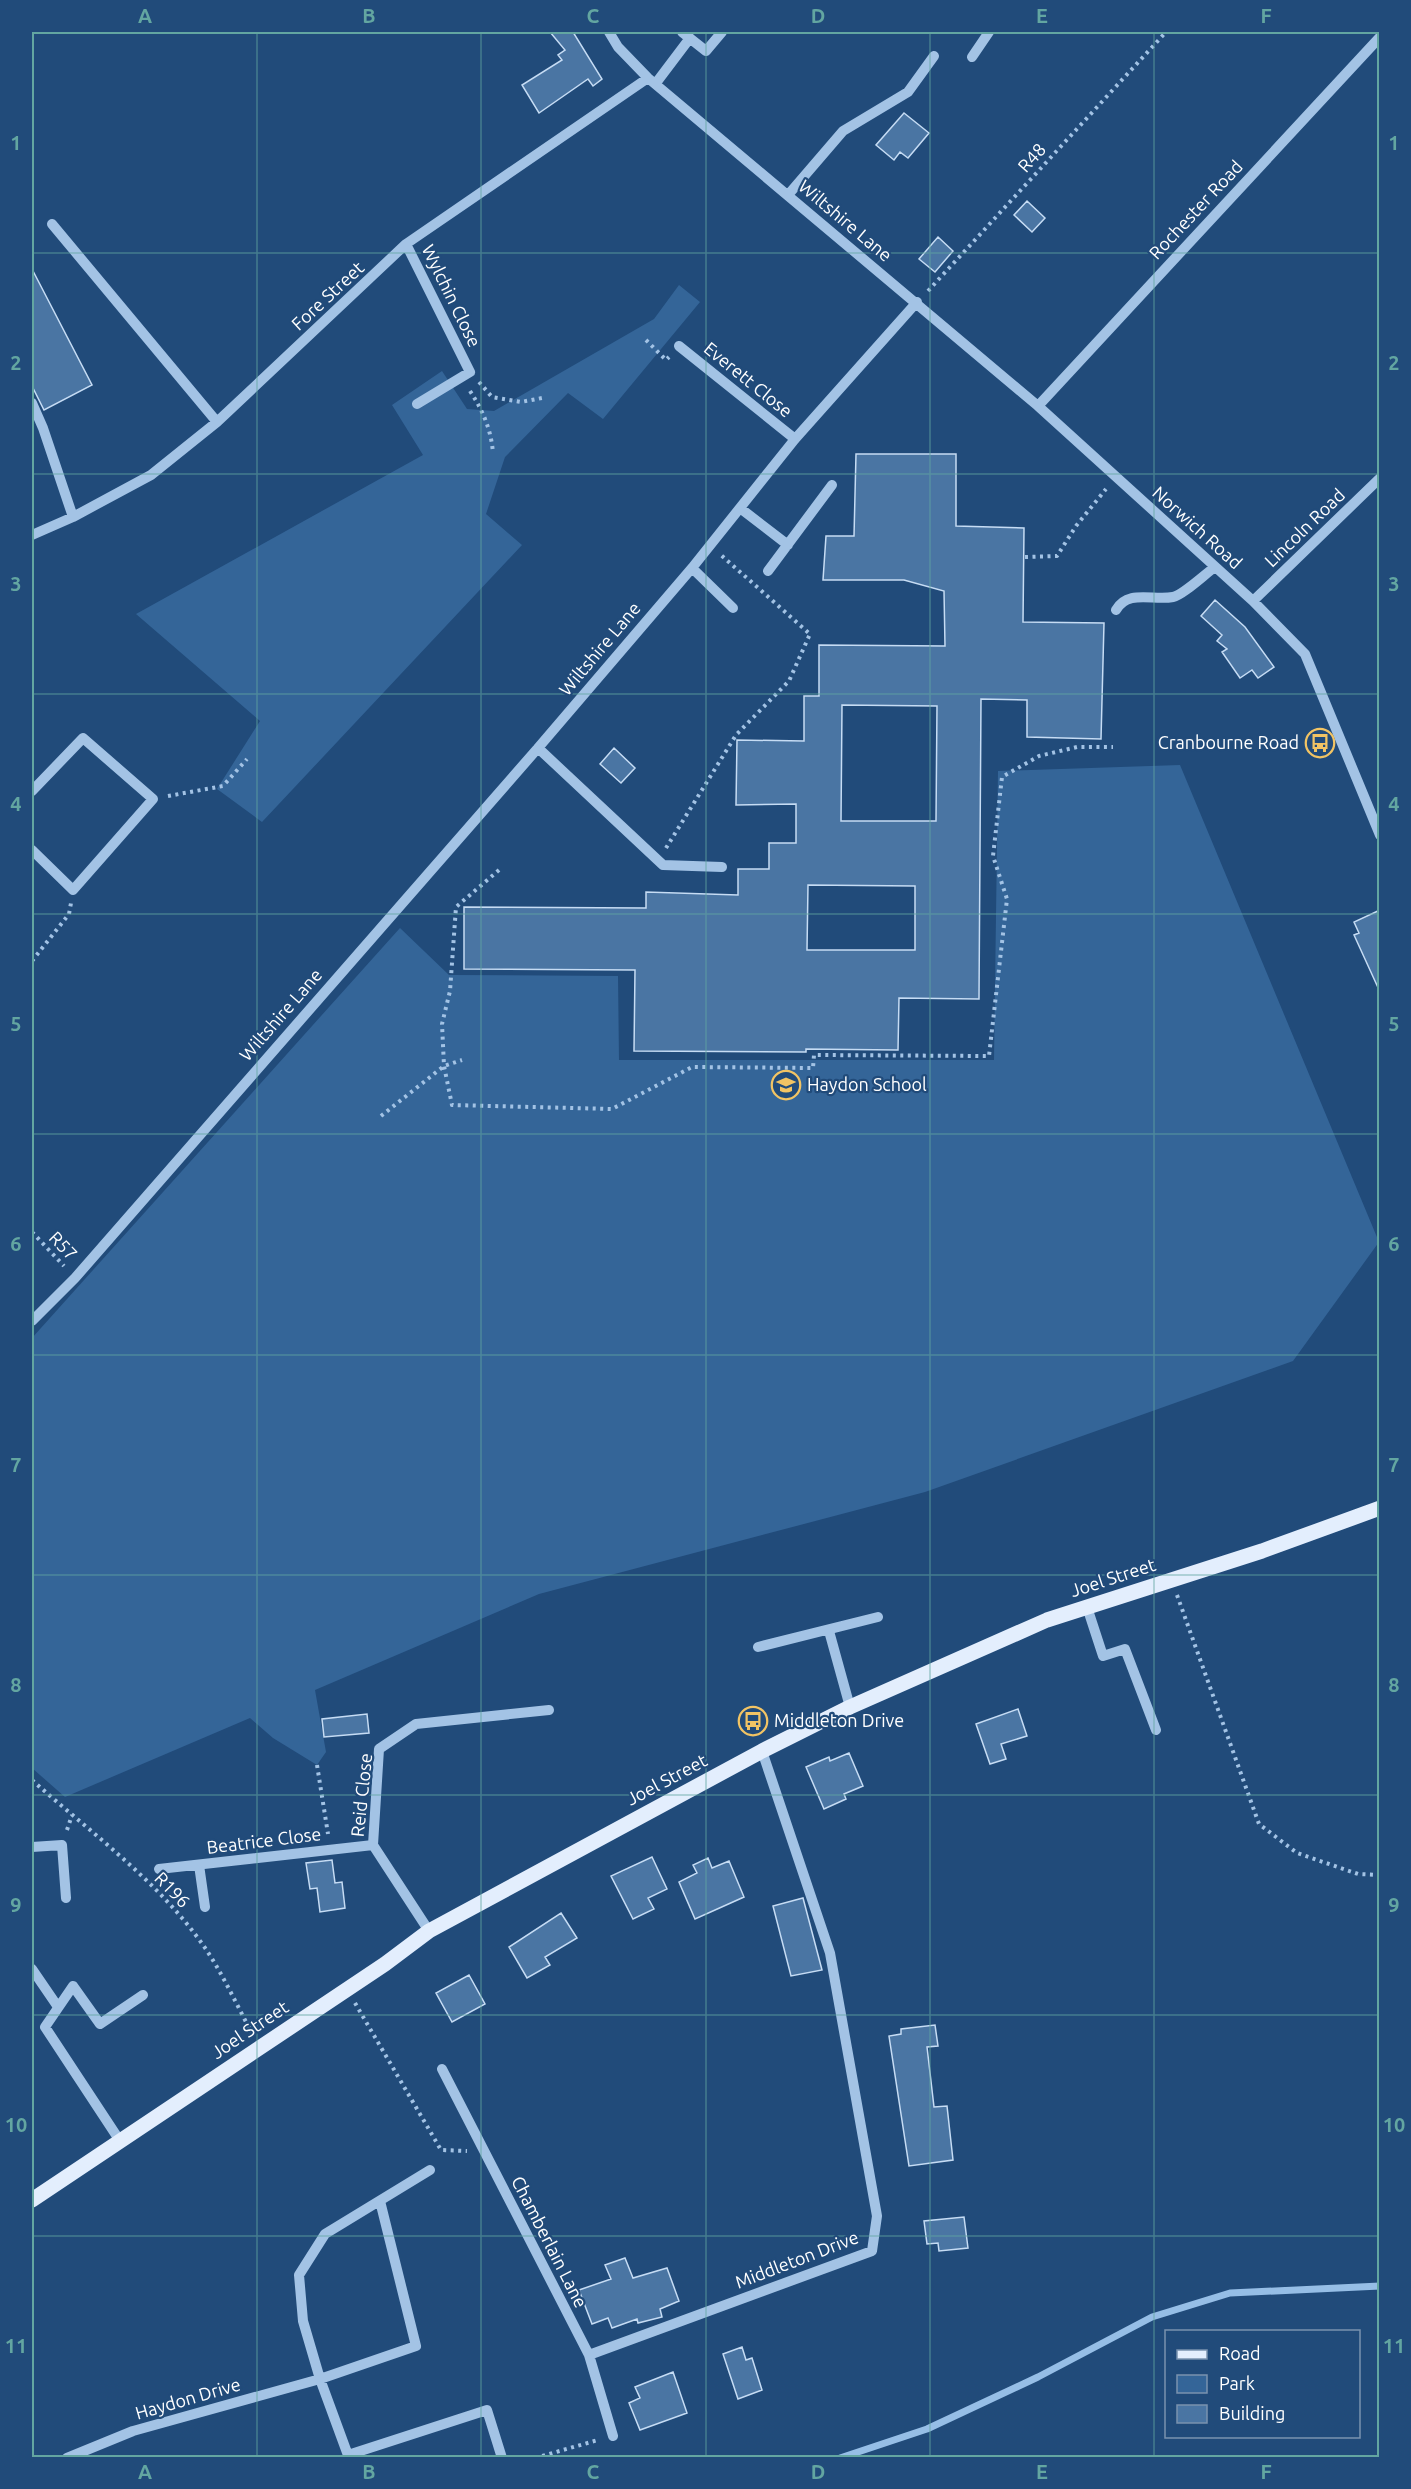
<svg xmlns="http://www.w3.org/2000/svg" width="1411" height="2489" font-family="Ubuntu,sans-serif">
<rect width="100%" height="100%" fill="#214b7a"/>
<path fill="#346598" d="M679 285 700 302 603 419 568 393 505 457 486 514 522 545 262 822 217 789 260 721 136 614 423 455 392 405 442 371 467 409 494 411 654 319Z
M1180 765 1379 1242 1293 1361 925 1492 539 1594 315 1690 326 1752 317 1765 273 1738 250 1718 65 1797 32 1768V1338L400 928 449 975 618 976 619 1060H994L998 771Z"/>
<g fill="none" stroke-linecap="round" stroke-linejoin="round">
<path stroke="#96bee6" stroke-width="7" d="M840 2458 927 2429 1038 2377 1152 2317 1230 2293 1380 2286"/>
</g>
<path fill="#4a75a3" stroke="#c6dcf4" stroke-width="1.5" fill-rule="evenodd" d="M550 32H573L602 79 593 86 588 79 539 113 522 85 562 60 558 55 565 50Z
M904 113 929 133 908 158 900 152 894 160 876 145Z
M1027 201 1045 218 1032 232 1014 215Z
M938 237 953 251 935 272 919 259Z
M32 269 92 385 44 410 32 386Z
M856 454H956V526L1024 528 1023 622 1104 623 1101 739 1027 737V700L981 699 979 999 899 998 898 1050 806 1049V1052L634 1051 635 970 464 969V907L646 908V892L738 895V869H769V843H796V804L736 805 737 740 804 741V696H819V645L945 646 944 591 904 580H823L826 536H854ZM842 705 937 706 936 821H841ZM808 885 915 886V950H807Z
M1215 600 1245 627 1274 667 1258 678 1252 670 1240 678 1222 652 1227 649 1217 641 1222 635 1201 616Z
M614 748 635 768 621 783 600 764Z
M1380 910V992L1354 935 1359 933 1354 922Z
M1018 1709 1027 1736 1001 1744 1006 1759 990 1764 976 1724Z
M367 1714 369 1733 324 1737 322 1719Z
M849 1753 863 1786 844 1794 846 1799 824 1809 806 1767 829 1757 830 1761Z
M652 1857 667 1889 648 1898 654 1909 633 1919 611 1876Z
M708 1858 712 1868 729 1861 744 1897 695 1919 679 1882 697 1873 693 1865Z
M332 1860 335 1883 342 1882 345 1908 320 1912 317 1888 310 1889 306 1863Z
M803 1898 822 1970 791 1976 773 1906Z
M561 1913 577 1938 545 1957 550 1965 527 1978 509 1947Z
M469 1975 485 2004 452 2022 436 1993Z
M935 2025 938 2046 927 2047 934 2107 947 2106 953 2160 909 2166 889 2036 901 2034V2029Z
M964 2217 968 2248 939 2251 938 2243 927 2244 924 2221Z
M625 2258 633 2278 667 2268 679 2301 660 2309 662 2317 638 2323 637 2319 612 2328 608 2318 592 2324 579 2290 611 2279 605 2265Z
M742 2347 746 2360 752 2358 762 2390 738 2399 723 2354Z
M673 2372 687 2413 640 2430 629 2403 640 2398 635 2387Z"/>
<g fill="none" stroke-linecap="round" stroke-linejoin="round">
<path stroke="#a3c3e5" stroke-width="4" stroke-dasharray="3 4.5" stroke-linecap="butt" d="M928 291 1166 32
M646 340 666 360 669 357
M479 382 492 397 521 402 542 398
M470 391C483 411 491 429 493 453
M1025 557 1057 556 1076 526 1106 489
M168 796 223 786 247 759
M666 848 736 735 789 681 810 634 721 555
M499 870 456 907 450 991 442 1024 444 1066 452 1105 612 1109 692 1067 813 1068 814 1055 989 1056 1007 899 993 856 1002 777 1039 756 1077 747H1113
M32 961 69 914 71 903
M381 1116 444 1066 462 1060
M32 1232 64 1266
M1177 1595 1259 1824 1297 1853 1358 1874 1380 1875
M317 1765 328 1834
M32 1780C90 1832 157 1880 203 1945 222 1972 236 2004 252 2033
M67 1830 72 1815
M355 2003 441 2150 467 2151
M535 2458 598 2440"/>
<path stroke="#a3c3e5" stroke-width="10" d="M609 32 618 47 648 78 1038 406 1253 601 1305 654 1380 835
M682 32 706 51 722 32
M972 57 989 32
M656 83 690 38
M788 195 843 131 908 92 934 56
M52 224 217 422
M406 244 470 372 417 404
M679 346 795 439
M32 403 43 428 73 517
M1038 406 1380 37
M740 508 788 545
M32 535 73 517 151 475 217 422 406 244 648 78
M692 568 733 608
M768 571 832 485
M1253 601 1380 478
M1116 610C1128 589 1153 601 1173 597 1183 595 1205 574 1215 567
M538 748 663 865 722 867
M32 791 83 738 153 799 73 890 32 850
M32 1321 75 1278 538 748 692 568 795 439 917 302
M1087 1607 1103 1656 1125 1649 1156 1730
M829 1631 850 1707
M758 1647 878 1617
M32 1847 62 1845 66 1898
M199 1865 205 1907
M159 1869 373 1845
M429 1931 373 1845 379 1749 416 1724 549 1710
M32 1969 58 2007
M442 2069 589 2355 613 2436
M120 2141 45 2027 73 1986 100 2024 143 1995
M589 2355 872 2251 877 2216 830 1953 762 1751
M348 2455 487 2410 502 2458
M67 2458 133 2431 320 2379 416 2346 380 2201
M349 2458 320 2379 303 2321 299 2275 325 2234 430 2170"/>
<path stroke="#e3eefd" stroke-width="15" d="M32 2200 385 1964 429 1931 762 1751 850 1707 1047 1620 1262 1551 1380 1508"/>
</g>
<path fill="none" stroke="#63a6a1" stroke-width="1.5" stroke-opacity="0.55" d="M257 32V2458M481 32V2458M706 32V2458M930 32V2458M1154 32V2458M32 253H1380M32 474H1380M32 694H1380M32 914H1380M32 1134H1380M32 1355H1380M32 1575H1380M32 1795H1380M32 2015H1380M32 2236H1380"/>
<defs>
<g id="bus-ring" transform="scale(1.5)"><circle r="9.5" fill="#214b7a" stroke="#f2c464" stroke-width="1.5"/><path d="M-5-6H5V4H4V6H2V4H-2V6H-4V4H-5ZM-3.5-4V0h7V-4ZM-3.5 1.2v1.5H-2V1.2ZM2 1.2v1.5H3.5V1.2Z" fill="#f2c464"/></g>
<g id="school-ring" transform="scale(1.5)"><circle r="9.5" fill="#214b7a" stroke="#f2c464" stroke-width="1.5"/><path d="M0-5L7-2L0 1L-7-2ZM-4 1L0 2.5L4 1V4Q0 6-4 4Z" fill="#f2c464"/></g>
</defs>
<g fill-rule="evenodd">
<use href="#bus-ring" x="1320" y="743"/>
<use href="#school-ring" x="786" y="1085"/>
<use href="#bus-ring" x="753" y="1721"/>
</g>
<g text-anchor="middle" stroke-width="4.5" stroke-linejoin="round" paint-order="stroke">
<g font-size="18" fill="#fff" stroke="#214b7a">
<text transform="translate(1032 158) rotate(-48)" y="6">R48</text>
<text transform="translate(1196 210) rotate(-47)" y="6">Rochester Road</text>
<text transform="translate(845 221) rotate(40)" y="6">Wiltshire Lane</text>
<text transform="translate(328 296) rotate(-43)" y="6">Fore Street</text>
<text transform="translate(451 296) rotate(64)" y="6">Wylchin Close</text>
<text transform="translate(748 380) rotate(39)" y="6">Everett Close</text>
<text transform="translate(1197 528) rotate(42)" y="6">Norwich Road</text>
<text transform="translate(1305 528) rotate(-44)" y="6">Lincoln Road</text>
<text transform="translate(600 649) rotate(-50)" y="6">Wiltshire Lane</text>
<text transform="translate(281 1015) rotate(-49)" y="6">Wiltshire Lane</text>
<text transform="translate(63 1246) rotate(46)" y="6">R57</text>
<text transform="translate(1113 1578) rotate(-18)" y="6">Joel Street</text>
<text transform="translate(667 1780) rotate(-28)" y="6">Joel Street</text>
<text transform="translate(362 1795) rotate(-84)" y="6">Reid Close</text>
<text transform="translate(264 1841) rotate(-7)" y="6">Beatrice Close</text>
<text transform="translate(172 1890) rotate(46)" y="6">R196</text>
<text transform="translate(250 2030) rotate(-34)" y="6">Joel Street</text>
<text transform="translate(549 2242) rotate(63)" y="6">Chamberlain Lane</text>
<text transform="translate(797 2260) rotate(-21)" y="6">Middleton Drive</text>
<text transform="translate(188 2399) rotate(-16)" y="6">Haydon Drive</text>
</g>
<g font-size="18" fill="#fff" stroke="#214b7a" text-anchor="start">
<text x="1299" y="749" text-anchor="end">Cranbourne Road</text>
<text x="807" y="1091">Haydon School</text>
<text x="774" y="1727">Middleton Drive</text>
</g>
</g>
<rect width="1411" height="2489" fill="none" stroke="#214b7a" stroke-width="66"/>
<rect x="1165" y="2330" width="195" height="108" fill="#214b7a" stroke="#7a93af" stroke-width="1.5"/>
<rect x="1177" y="2350" width="30" height="9" fill="#e3eefd" stroke="#7a93af" stroke-width="1.5"/>
<text x="1219" y="2360" font-size="18" fill="#ffffff">Road</text>
<rect x="1177" y="2375" width="30" height="18" fill="#346598" stroke="#7a93af" stroke-width="1.5"/>
<text x="1219" y="2390" font-size="18" fill="#ffffff">Park</text>
<rect x="1177" y="2405" width="30" height="18" fill="#4a75a3" stroke="#7a93af" stroke-width="1.5"/>
<text x="1219" y="2420" font-size="18" fill="#ffffff">Building</text>
<rect x="33" y="33" width="1345" height="2423" fill="none" stroke="#63a6a1" stroke-width="2"/>
<g font-size="20" text-anchor="middle" font-weight="bold" fill="#63a6a1">
<text x="145" y="23">A</text>
<text x="369" y="23">B</text>
<text x="593" y="23">C</text>
<text x="818" y="23">D</text>
<text x="1042" y="23">E</text>
<text x="1266" y="23">F</text>
<text x="16" y="150">1</text>
<text x="1394" y="150">1</text>
<text x="16" y="370">2</text>
<text x="1394" y="370">2</text>
<text x="16" y="591">3</text>
<text x="1394" y="591">3</text>
<text x="16" y="811">4</text>
<text x="1394" y="811">4</text>
<text x="16" y="1031">5</text>
<text x="1394" y="1031">5</text>
<text x="16" y="1251">6</text>
<text x="1394" y="1251">6</text>
<text x="16" y="1472">7</text>
<text x="1394" y="1472">7</text>
<text x="16" y="1692">8</text>
<text x="1394" y="1692">8</text>
<text x="16" y="1912">9</text>
<text x="1394" y="1912">9</text>
<text x="16" y="2132">10</text>
<text x="1394" y="2132">10</text>
<text x="16" y="2353">11</text>
<text x="1394" y="2353">11</text>
<text x="145" y="2479">A</text>
<text x="369" y="2479">B</text>
<text x="593" y="2479">C</text>
<text x="818" y="2479">D</text>
<text x="1042" y="2479">E</text>
<text x="1266" y="2479">F</text>
</g>
</svg>
